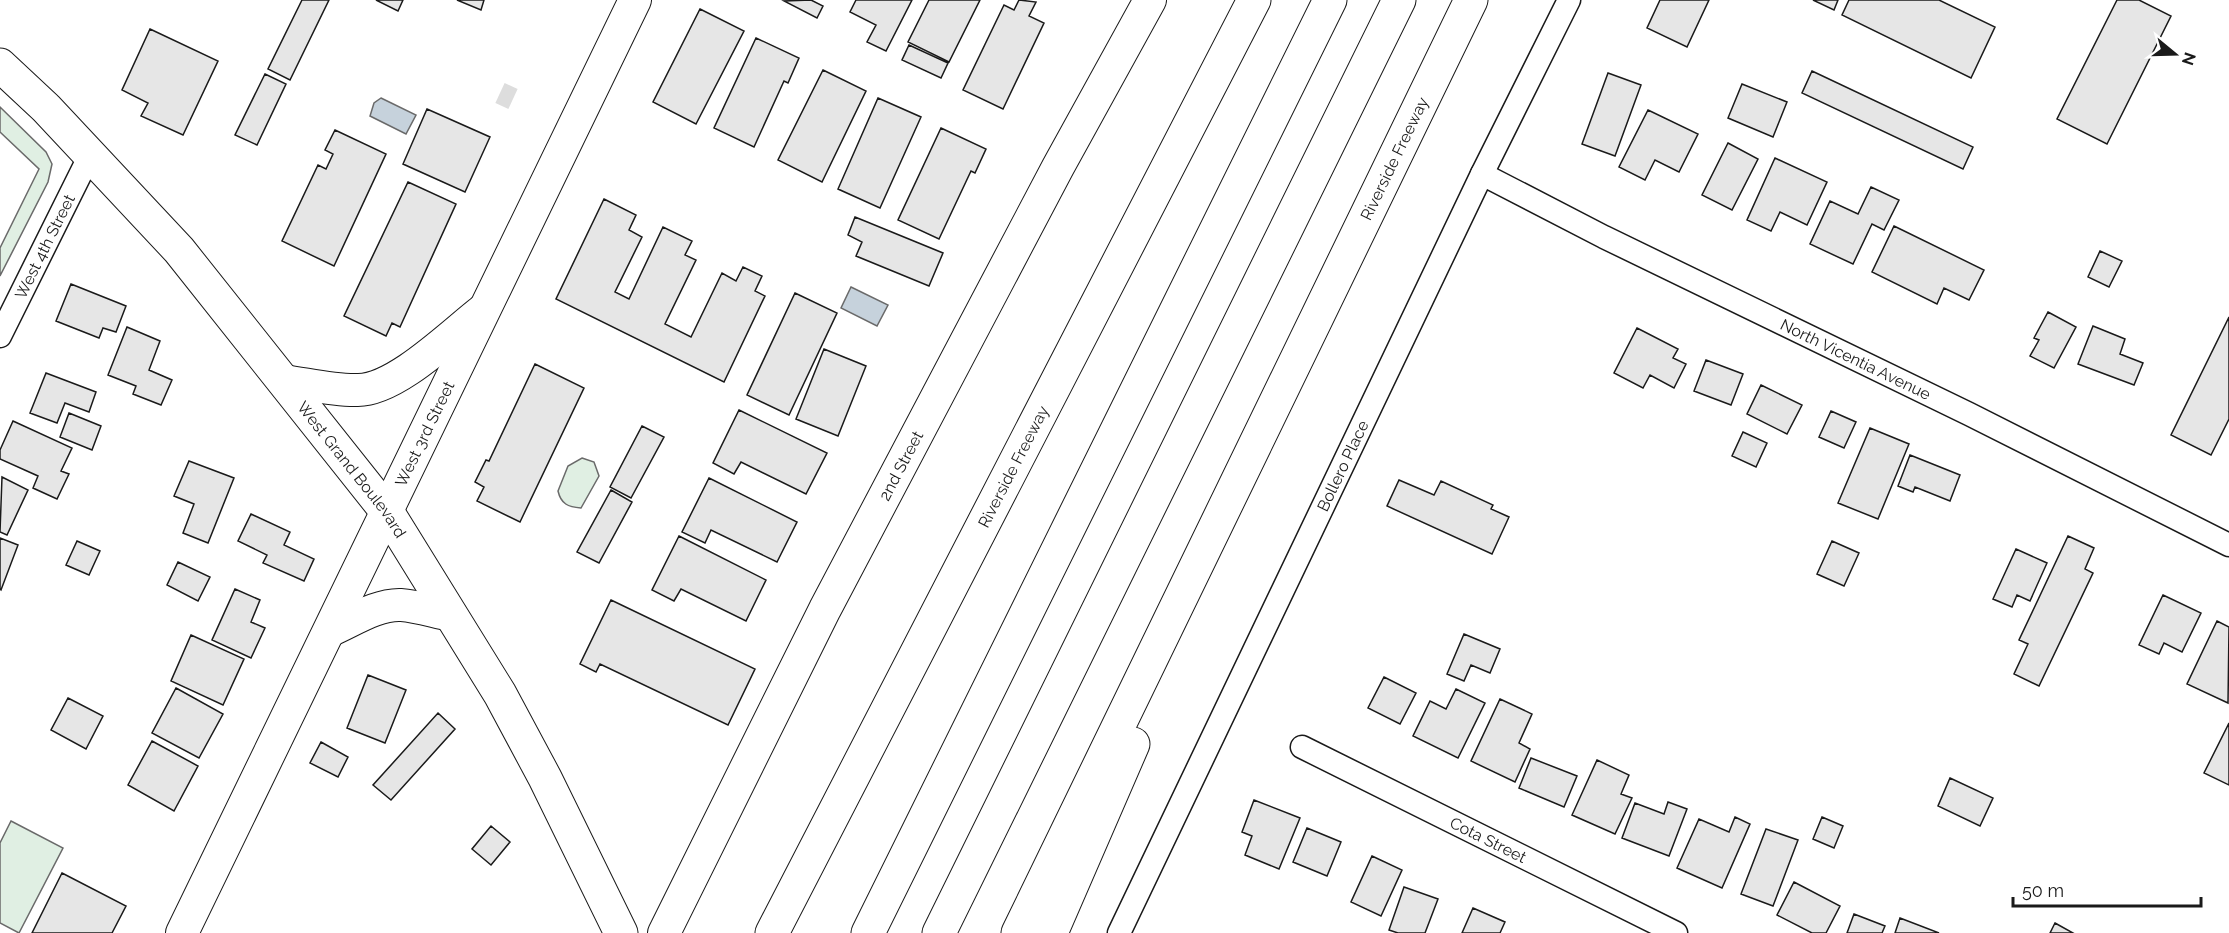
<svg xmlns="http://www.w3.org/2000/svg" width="2229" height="933" font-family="Raleway,sans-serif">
<rect width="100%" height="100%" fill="#fff"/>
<path fill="#e0efe3" stroke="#6a6a6a" stroke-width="1.5" d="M0 107 46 152 52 164 48 182 0 276V248L39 169 0 132Z
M582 458 594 462 599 476 581 508C568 507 561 504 558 491L568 466Z
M11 821 63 848 19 933 0 923V843Z"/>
<path fill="#c6d2dc" stroke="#6a6a6a" stroke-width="1.5" d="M381 98 416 115 406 134 370 116 374 103Z
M851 287 888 305 877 326 841 308Z"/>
<path fill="#e6e6e6" stroke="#1a1a1a" stroke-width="1.5" d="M302 0H329L290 80 268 69Z
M376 0H403L398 11Z
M457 0H484L481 10Z
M811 0 823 6 817 18 784 1Z
M856 0H912L886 51 867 42 876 25 850 12Z
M929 0H980L949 62 908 42Z
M1019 0 1036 2 1029 16 1044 23 1003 109 963 90 1004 5 1014 10Z
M1660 0H1709L1687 47 1647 28Z
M1813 0H1838L1834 10Z
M1849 0H1939L1995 27 1971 78 1842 15Z
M2117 0H2139L2171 16 2107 144 2057 119Z
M700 9 744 31 696 124 653 102Z
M150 29 218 61 183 135 141 116 148 103 122 90Z
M756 38 799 58 788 83 784 81 754 147 714 128Z
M909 45 948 63 941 78 902 60Z
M823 70 866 91 822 182 778 160Z
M1812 71 1973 147 1963 169 1802 93Z
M1608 73 1641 85 1615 156 1582 144Z
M265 74 286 84 257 145 235 135Z
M1742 84 1787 102 1773 137 1728 118Z
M878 98 921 117 880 208 838 189Z
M427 109 490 137 465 192 403 164Z
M1648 110 1698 134 1679 172 1655 160 1645 180 1619 167Z
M941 128 986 149 975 173 971 171 939 239 898 220Z
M335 130 386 154 334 266 282 241 318 165 326 169 333 154 325 150Z
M1728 143 1758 159 1732 210 1702 195Z
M1775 158 1827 182 1807 225 1780 212 1771 231 1747 220Z
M408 182 456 204 400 327 392 323 386 336 344 316Z
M1871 187 1899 200 1884 230 1872 224 1853 264 1810 244 1830 201 1858 214Z
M604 199 636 215 629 230 642 237 615 292 629 299 663 227 692 241 685 255 696 260 665 324 691 337 722 273 736 281 743 267 762 276 755 291 765 296 724 382 556 299Z
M855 217 943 253 929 286 856 256 862 242 848 235Z
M1894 226 1984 270 1969 300 1944 288 1937 304 1872 272Z
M2100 251 2122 261 2109 287 2088 277Z
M71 284 126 306 116 332 103 328 99 338 56 321Z
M795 293 837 313 789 415 747 395Z
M2048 312 2076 327 2054 368 2030 356 2039 340 2034 338Z
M2229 317V419L2211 455 2171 435Z
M2093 326 2125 339 2120 354 2143 363 2134 385 2078 364Z
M127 327 160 341 149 370 172 380 161 405 133 394 136 386 108 375Z
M1637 328 1678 349 1673 358 1686 364 1674 388 1650 375 1643 388 1614 373Z
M824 349 866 366 838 436 796 419Z
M1706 360 1743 374 1731 405 1694 391Z
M535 364 584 388 520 522 477 501 484 487 475 482 486 460 489 461Z
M46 373 96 392 89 412 65 403 57 423 30 413Z
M1761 385 1802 405 1787 434 1747 414Z
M739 410 827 453 806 494 741 462 734 474 713 463Z
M1831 411 1856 422 1844 448 1819 437Z
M69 413 101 426 92 450 60 437Z
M13 421 72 448 61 471 69 474 57 499 33 488 38 476 0 459V450Z
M642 426 664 437 631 498 610 487Z
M1870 428 1909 444 1878 519 1838 503Z
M1743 432 1767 443 1756 467 1732 456Z
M1910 455 1960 475 1950 501 1915 487 1913 492 1898 486Z
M189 461 234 478 208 543 183 533 194 504 174 496Z
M2 477 28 490 7 535 0 532Z
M709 478 797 522 777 562 711 530 705 543 682 532Z
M1399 480 1434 495 1441 481 1493 505 1491 509 1509 517 1492 554 1387 506Z
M611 490 632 502 599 563 577 552Z
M251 514 290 532 284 545 314 559 304 581 263 563 267 555 238 541Z
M679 536 766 580 746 621 681 589 674 601 652 590Z
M2068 536 2094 548 2085 569 2093 573 2039 686 2014 674 2028 644 2019 640Z
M0 538 18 545 1 590 0 589Z
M77 541 100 551 89 575 66 565Z
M1832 541 1859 553 1844 586 1817 574Z
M2016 549 2047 563 2030 601 2017 595 2012 607 1993 599Z
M178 562 210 577 198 601 167 585Z
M235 589 260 600 251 622 265 628 251 658 212 640Z
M2163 595 2201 613 2182 652 2164 643 2159 654 2139 645Z
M611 600 755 669 728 725 600 664 596 672 580 664Z
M2217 621 2229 627 2228 703 2187 684Z
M1464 634 1500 649 1490 673 1471 665 1464 681 1447 674Z
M191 635 244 659 223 705 171 681Z
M368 675 406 690 385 743 347 728Z
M1384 677 1416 693 1400 724 1368 708Z
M176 688 223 714 199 758 152 733Z
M1456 689 1485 703 1458 758 1413 736 1430 701 1446 709Z
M68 698 103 716 86 749 51 730Z
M1500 699 1532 714 1519 743 1530 749 1515 782 1471 761Z
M438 713 455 729 391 800 373 785Z
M2229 723V785L2204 773Z
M152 741 198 766 174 811 128 785Z
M321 742 348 757 338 777 310 763Z
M1531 758 1577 776 1564 807 1519 788Z
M1597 760 1629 775 1621 794 1632 798 1615 834 1572 815Z
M1950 778 1993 798 1980 826 1938 806Z
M1254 800 1300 818 1279 869 1245 855 1252 836 1242 832Z
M1668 802 1687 809 1669 856 1622 838 1635 803 1664 814Z
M1735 817 1750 824 1722 888 1677 868 1699 819 1729 832Z
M1822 817 1843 826 1834 848 1813 839Z
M491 826 510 842 491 865 472 849Z
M1307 828 1341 842 1327 876 1293 862Z
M1766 829 1798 840 1773 906 1741 894Z
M1372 856 1402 870 1381 916 1351 902Z
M62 873 126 906 112 933H32Z
M1794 882 1840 906 1826 933H1812L1777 915Z
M1404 887 1438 899 1425 933H1398L1389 930Z
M1473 908 1505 922 1500 933H1462Z
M1854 914 1885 926 1882 933H1847Z
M1900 918 1939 933H1895Z
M2055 923 2073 933H2050Z"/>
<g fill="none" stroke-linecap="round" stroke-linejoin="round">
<path stroke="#ddd" stroke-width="22" stroke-dasharray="22 11" stroke-linecap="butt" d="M500 93 513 99"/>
<g stroke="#1a1a1a" stroke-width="25">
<g id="street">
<path id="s1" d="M1482 174 1604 237 1969 414 2229 545"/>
<path id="s2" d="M0 336 90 155"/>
<path id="s3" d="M1302 747 1676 933"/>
<path id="s4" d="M1119 933 1482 174 1569 0"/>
</g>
</g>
<g stroke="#1a1a1a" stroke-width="34">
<g id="secondary">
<path d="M284 381C307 384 334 391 358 390 396 390 451 335 482 311"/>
<path d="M331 630C352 621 377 604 401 605 417 606 435 612 451 615"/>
<path id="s5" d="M182 933 635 0"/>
<path id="s6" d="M664 933 825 609 1058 167 1150 0"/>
</g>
</g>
<g stroke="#1a1a1a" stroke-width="35">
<g id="primary">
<path id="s7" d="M0 65 46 108 179 250 388 513 500 694 545 778 621 933"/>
</g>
</g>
<g stroke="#1a1a1a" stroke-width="35">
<g id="highway">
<path id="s8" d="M772 933 1254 0"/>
<path d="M868 933 1330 0"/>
<path d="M939 933 1399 0"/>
<path id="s9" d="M1018 933 1471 0"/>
<path d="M1051 933 1133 744"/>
</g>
</g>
<use href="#street" stroke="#fff" stroke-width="22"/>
<use href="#secondary" stroke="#fff" stroke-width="32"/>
<use href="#primary" stroke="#fff" stroke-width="33"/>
<use href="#highway" stroke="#fff" stroke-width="33"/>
</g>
<g text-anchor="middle" stroke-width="4.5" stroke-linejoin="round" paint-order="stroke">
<g font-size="16" fill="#1a1a1a" stroke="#fff">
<text dy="6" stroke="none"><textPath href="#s9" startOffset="861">Riverside Freeway</textPath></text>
<text dy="6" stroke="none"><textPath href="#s2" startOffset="100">West 4th Street</textPath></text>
<text dy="6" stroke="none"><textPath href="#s1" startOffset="417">North Vicentia Avenue</textPath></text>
<text dy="6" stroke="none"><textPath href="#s5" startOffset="555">West 3rd Street</textPath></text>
<text dy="6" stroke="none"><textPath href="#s6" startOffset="524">2nd Street</textPath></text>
<text dy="6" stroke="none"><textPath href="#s8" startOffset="525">Riverside Freeway</textPath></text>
<text dy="6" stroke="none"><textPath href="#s4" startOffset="518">Bollero Place</textPath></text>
<text dy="6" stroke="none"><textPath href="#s7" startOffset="537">West Grand Boulevard</textPath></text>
<text dy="6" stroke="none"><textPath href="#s3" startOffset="208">Cota Street</textPath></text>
</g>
</g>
<g transform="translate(2175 54) rotate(109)" stroke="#ffffff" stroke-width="4.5" paint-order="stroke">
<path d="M0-4.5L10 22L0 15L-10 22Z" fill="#1a1a1a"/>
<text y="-9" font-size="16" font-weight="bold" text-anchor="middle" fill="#1a1a1a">N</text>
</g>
<path d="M2013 897v9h188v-9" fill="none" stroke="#1a1a1a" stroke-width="3"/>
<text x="2022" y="897" font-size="18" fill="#1a1a1a" stroke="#ffffff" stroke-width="4.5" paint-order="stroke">50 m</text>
</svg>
